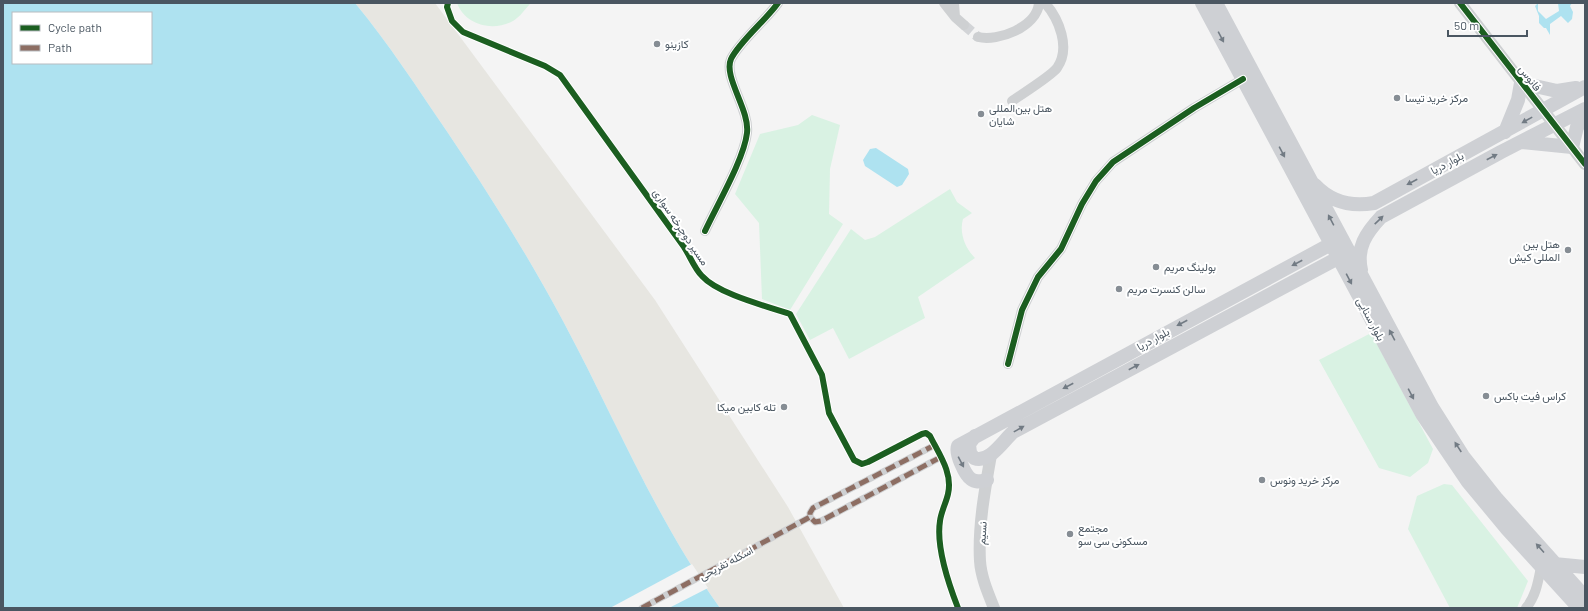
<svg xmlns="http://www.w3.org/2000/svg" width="1588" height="611" font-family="Barlow,Vazirmatn,sans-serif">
<rect width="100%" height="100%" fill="#f4f4f4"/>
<path fill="#d9f2e3" d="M457 3H531C525 9 520 17 513 21 493 32 465 25 457 3Z
M812 115 840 125 830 169 829 214 843 224 790 310 762 299 759 223 735 194 760 134 798 125Z
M950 189 957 202 972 213 963 219C959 233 965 248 975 258L918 297 925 318 849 359 833 328 810 340 796 314 851 229 865 240 875 237Z
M1371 333 1433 449 1428 463 1410 477 1379 468 1319 360Z
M1444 484 1452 485 1528 581 1517 608H1450L1408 529 1417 496Z"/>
<path fill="#e7e6e1" d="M355 3H435L655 300 788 507 844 608H720C655 518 615 418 563 321 529 257 489 194 448 133 418 89 389 44 355 3Z"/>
<path fill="#aee2f0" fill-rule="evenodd" d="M3 3H355C389 44 418 89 448 133 489 194 529 257 563 321 615 418 655 518 720 608H3ZM13 13H151V63H13Z
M1538 3V11L1546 19 1559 11 1558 3H1572L1570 6 1573 12 1572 19 1568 23 1561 16 1550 24V35L1546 28H1544L1539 23V16L1535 6Z
M876 148 908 169 909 174 902 185 897 187 865 166 863 160 870 149Z"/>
<path fill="#f4f4f4" d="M692 564 708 588 669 608H610Z"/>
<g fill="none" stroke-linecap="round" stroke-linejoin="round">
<path stroke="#d2d4d7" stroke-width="10" stroke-dasharray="10 5" stroke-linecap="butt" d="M964 25 978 37"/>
<path stroke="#ced0d2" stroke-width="7" d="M935 445 813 508 810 513V517L815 522 821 521 941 457
M642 608 810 517"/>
<path stroke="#ced0d2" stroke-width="10" d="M944 3 955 17
M954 3 955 17 964 25
M978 37C998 42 1037 27 1039 3
M1012 101C1022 94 1051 76 1057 68 1071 48 1059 19 1045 3
M705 231C717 205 744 159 747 133 750 110 723 77 731 59 740 41 766 20 778 3
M1008 364 1022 310 1038 277 1061 249 1082 204 1096 181 1113 162 1194 108 1243 79
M1526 608C1536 596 1538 582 1541 567"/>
<path stroke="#ced0d2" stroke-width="12" d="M1460 3 1585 164
M991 455C985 489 978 526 980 561 981 577 988 593 994 608"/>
<path stroke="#ced0d4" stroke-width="14" d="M1202 3 1422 414 1468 482 1507 529 1579 608
M1216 3 1432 407 1463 456 1497 499 1585 597
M1505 132 1518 100 1521 83 1557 91 1576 88
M1522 142 1572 147 1577 127 1585 117
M1315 185C1331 202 1351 207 1374 203L1585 87
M1361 270C1356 248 1366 233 1381 217L1501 152 1585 109
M975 436 969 444 970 453 974 458C989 464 1003 441 1013 432L1338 258
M987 480C981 481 976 483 971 479 965 475 955 453 958 446L1331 244
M1554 564 1585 567"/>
<path stroke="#8d6e63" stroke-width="5" stroke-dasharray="10 5" stroke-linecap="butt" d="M935 445 813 508 810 513V517L815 522 821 521 941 457
M642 608 810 517"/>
<g stroke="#fff" stroke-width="8">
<path id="cycleway" d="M448 3 447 7 452 21 463 32 545 66 560 75 684 247C690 256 694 268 702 276 718 294 766 306 790 314L822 375 829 413 854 460 862 464 868 462 922 434 926 433 930 436C939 454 953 473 948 494 946 503 941 512 940 521 936 546 949 585 958 608
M1460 3 1585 164
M705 231C717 205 744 159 747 133 750 110 723 77 731 59 740 41 766 20 778 3
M1008 364 1022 310 1038 277 1061 249 1082 204 1096 181 1113 162 1194 108 1243 79"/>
</g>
<use href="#cycleway" stroke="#1b5e20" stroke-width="6"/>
</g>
<defs><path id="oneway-solid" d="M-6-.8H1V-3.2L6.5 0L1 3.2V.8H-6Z"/></defs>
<g fill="#727b84">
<use href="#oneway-solid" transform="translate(1221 37) rotate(62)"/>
<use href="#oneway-solid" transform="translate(1527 120) rotate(151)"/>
<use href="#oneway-solid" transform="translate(1282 152) rotate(62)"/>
<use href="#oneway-solid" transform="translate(1492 157) rotate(-28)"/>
<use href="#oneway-solid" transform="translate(1412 182) rotate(152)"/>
<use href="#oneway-solid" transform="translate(1331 220) rotate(-118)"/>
<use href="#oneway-solid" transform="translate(1379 220) rotate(-44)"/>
<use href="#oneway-solid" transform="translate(1297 263) rotate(152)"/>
<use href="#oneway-solid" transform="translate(1349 279) rotate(62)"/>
<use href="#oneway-solid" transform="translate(1182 323) rotate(152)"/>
<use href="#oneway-solid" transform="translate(1392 335) rotate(-118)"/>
<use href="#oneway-solid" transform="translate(1134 367) rotate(-28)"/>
<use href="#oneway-solid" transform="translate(1068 386) rotate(152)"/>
<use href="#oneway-solid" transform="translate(1411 394) rotate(62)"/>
<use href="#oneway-solid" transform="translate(1019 429) rotate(-29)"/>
<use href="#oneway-solid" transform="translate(1458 447) rotate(-123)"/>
<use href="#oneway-solid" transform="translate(961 462) rotate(62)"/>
<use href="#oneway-solid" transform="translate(1540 548) rotate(-132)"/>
</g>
<g fill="#868d94" stroke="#fff" stroke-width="1.5">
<circle cx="657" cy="44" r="4"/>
<circle cx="1397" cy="98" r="4"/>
<circle cx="981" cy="114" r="4"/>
<circle cx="1568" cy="250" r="4"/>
<circle cx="1156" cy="267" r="4"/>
<circle cx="1119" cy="289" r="4"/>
<circle cx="1486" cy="396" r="4"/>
<circle cx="784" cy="407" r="4"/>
<circle cx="1262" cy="480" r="4"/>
<circle cx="1070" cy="534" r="4"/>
</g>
<g text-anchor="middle" stroke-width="4" stroke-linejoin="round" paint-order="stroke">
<g font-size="11" fill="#4a5661" stroke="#fff" text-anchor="start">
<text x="665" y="48">کازینو</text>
<text x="1405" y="102">مرکز خرید تیسا</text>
<text x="989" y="112">هتل بین‌المللی<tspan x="989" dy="13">شایان</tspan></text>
<text x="1560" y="248" text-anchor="end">هتل بین<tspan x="1560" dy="13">المللی کیش</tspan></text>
<text x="1164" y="271">بولینگ مریم</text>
<text x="1127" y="293">سالن کنسرت مریم</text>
<text x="1494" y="400">کراس فیت باکس</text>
<text x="776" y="411" text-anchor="end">تله کابین میکا</text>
<text x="1270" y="484">مرکز خرید ونوس</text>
<text x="1078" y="532">مجتمع<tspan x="1078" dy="13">مسکونی سی سو</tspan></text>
</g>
<g font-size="11" fill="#4a5661" stroke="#fff">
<text transform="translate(1530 78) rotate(52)" y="4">فانوس</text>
<text transform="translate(1447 163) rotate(-28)" y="4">بلوار دریا</text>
<text transform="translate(681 227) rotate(56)" y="4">مسیر دوچرخه سواری</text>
<text transform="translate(1371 319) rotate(62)" y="4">بلوار سنایی</text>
<text transform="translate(1153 339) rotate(-29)" y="4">بلوار دریا</text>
<text transform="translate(982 533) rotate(-86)" y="4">نسیم</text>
<text transform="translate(726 563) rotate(-28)" y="4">اسکله تفریحی</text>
</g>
</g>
<rect width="1588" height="611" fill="none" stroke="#4a5661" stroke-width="8"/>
<rect x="12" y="12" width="140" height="52" fill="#ffffff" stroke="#b7bbc0"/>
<rect x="20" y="25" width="20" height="6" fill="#1b5e20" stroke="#b7bbc0"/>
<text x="48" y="32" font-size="12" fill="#4a5661">Cycle path</text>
<rect x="20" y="45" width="20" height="6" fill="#8d6e63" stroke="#b7bbc0"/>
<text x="48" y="52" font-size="12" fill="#4a5661">Path</text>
<path d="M1448 30v6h79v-6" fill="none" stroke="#4a5661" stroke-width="2"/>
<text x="1454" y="30" font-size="12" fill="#4a5661" stroke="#ffffff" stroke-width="3" paint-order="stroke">50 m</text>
</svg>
